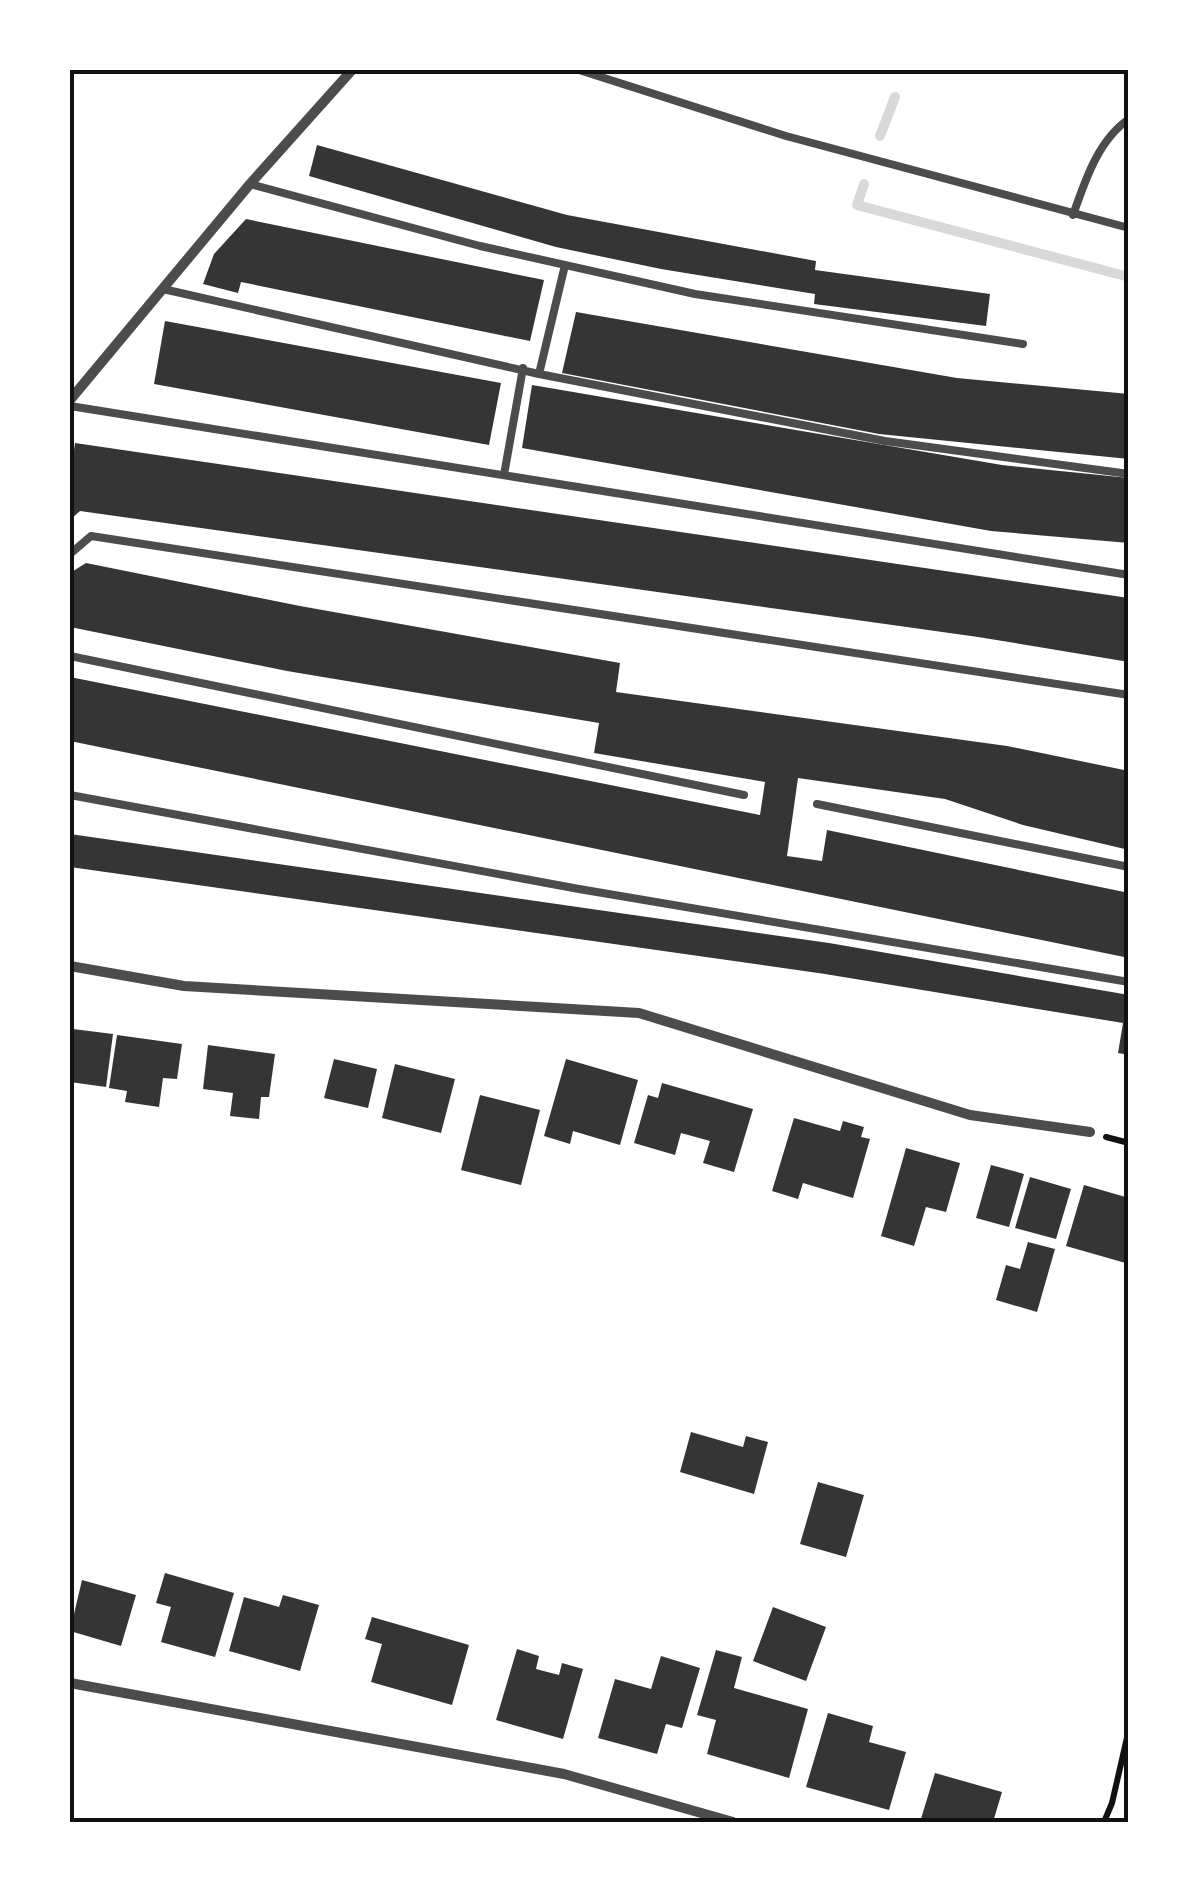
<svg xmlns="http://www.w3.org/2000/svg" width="1199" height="1892" font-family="Lora,serif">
<rect width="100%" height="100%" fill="#fff"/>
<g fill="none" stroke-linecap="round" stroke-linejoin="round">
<path stroke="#d9d9d9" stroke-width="10" d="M880 136 895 97
M864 184 857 205 1129 277"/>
</g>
<path fill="#353535" d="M317 145 567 215 816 261 815 270 990 294 986 326 814 304 815 294 661 269 556 247 309 176Z
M246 219 544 280 530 341 241 282 238 293 203 284 214 254Z
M576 312 957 378 1129 394V459L879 434 562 373Z
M165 321 501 383 489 445 154 384Z
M532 385 1002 465 1129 478V543L991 531 522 448Z
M75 443 1129 598V662L978 637 80 511 70 520V477Z
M86 563 300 606 620 663 616 692 1007 746 1129 771V850L1023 825 945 799 798 778 787 856 822 861 827 830 1129 893V958L70 741V677L760 815 765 782 594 753 599 723 287 671 70 627V573Z
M70 834 829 943 1129 995V1055L1118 1053 1123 1023 825 974 70 867Z
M70 1025H74L73 1029 113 1034 106 1087 70 1082 73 1044H70Z
M117 1035 182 1044 177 1079 163 1078 159 1107 125 1102 127 1091 109 1088Z
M208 1045 275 1054 269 1097H261L259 1119 230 1116 233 1093 203 1089Z
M334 1059 377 1069 368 1108 324 1098Z
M566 1059 638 1080 620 1145 573 1131 570 1144 544 1136Z
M395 1064 455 1079 441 1133 382 1118Z
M662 1083 753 1109 734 1172 703 1163 710 1141 681 1133 675 1155 634 1143 648 1095 658 1098Z
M480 1095 540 1110 521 1185 461 1170Z
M794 1118 840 1131 843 1121 864 1127 861 1137 870 1139 853 1198 803 1183 798 1199 772 1191Z
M906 1148 960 1163 946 1212 926 1207 914 1246 881 1236Z
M991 1165 1024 1174 1009 1227 976 1218Z
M1030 1177 1071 1189 1056 1239 1015 1228Z
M1084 1185 1129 1198V1264L1066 1246Z
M1028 1242 1055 1249 1037 1312 996 1300 1006 1265 1020 1269Z
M691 1432 743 1447 746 1436 768 1442 754 1494 680 1472Z
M818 1482 864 1495 846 1557 800 1544Z
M165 1573 234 1593 215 1657 161 1642 171 1607 156 1603Z
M82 1580 136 1595 121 1646 70 1631Z
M283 1595 319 1605 300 1671 229 1651 244 1597 279 1607Z
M773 1607 826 1627 806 1681 753 1661Z
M372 1617 469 1645 452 1705 371 1682 382 1644 365 1639Z
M517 1649 539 1656 536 1669 559 1675 562 1663 583 1669 563 1739 496 1720Z
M716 1650 742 1657 734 1688 808 1709 789 1778 707 1754 716 1720 697 1715Z
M661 1656 700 1668 682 1728 666 1724 657 1754 598 1738 615 1679 651 1689Z
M828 1713 873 1726 869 1742 906 1752 889 1810 806 1787Z
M935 1773 1002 1792 993 1822H920Z"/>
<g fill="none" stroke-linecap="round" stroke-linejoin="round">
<path stroke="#111" stroke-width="6" d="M1106 1137 1129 1143
M1104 1822 1112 1803 1129 1729"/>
<path stroke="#4c4c4c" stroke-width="8" d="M579 70 786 136 1129 228
M250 184 480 246 695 294 1023 344
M1073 215C1085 181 1098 140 1129 119
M163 289 539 374 885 441 1129 474
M539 374 565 265
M70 406 1129 575
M504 475 523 368
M70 554 91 536 1129 695
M70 656 744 795
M70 795 579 889 1129 982
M817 804 1129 867"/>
<path stroke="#4c4c4c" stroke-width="10" d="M70 400 250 184 352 70
M70 966 184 986 639 1013 970 1115 1090 1132
M70 1683 564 1774 733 1822"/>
</g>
<rect width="1199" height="1892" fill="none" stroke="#ffffff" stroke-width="145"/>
<rect x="72" y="72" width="1054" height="1748" fill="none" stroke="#111" stroke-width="4"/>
</svg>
